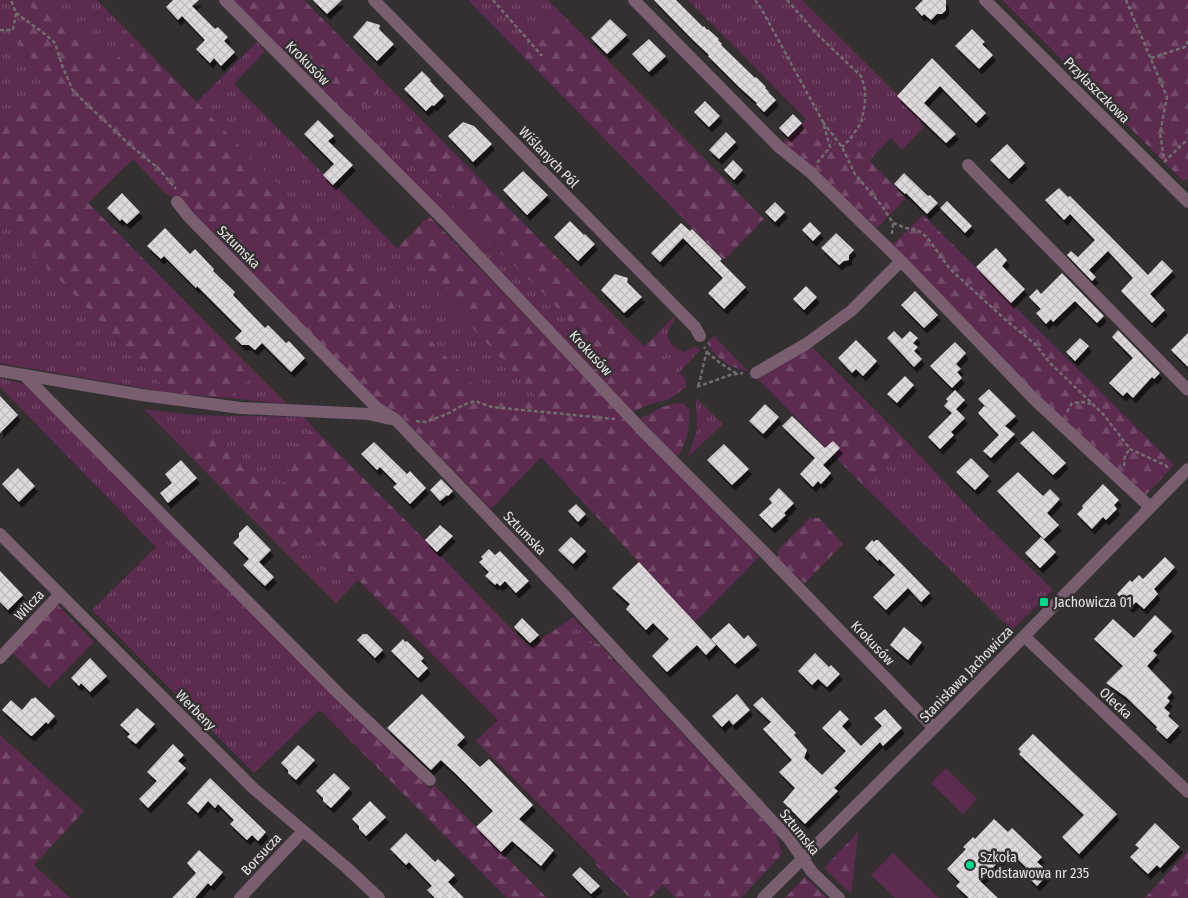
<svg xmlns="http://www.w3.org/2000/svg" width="1188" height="898" font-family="'Fira Sans Condensed',sans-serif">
<defs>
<pattern id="grass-tufts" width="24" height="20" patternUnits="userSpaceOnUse" patternTransform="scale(1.25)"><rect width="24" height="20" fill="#5c2b4e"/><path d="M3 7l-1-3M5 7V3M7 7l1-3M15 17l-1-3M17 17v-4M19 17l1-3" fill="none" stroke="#734a67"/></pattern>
<pattern id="forest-firs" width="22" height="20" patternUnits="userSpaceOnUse" patternTransform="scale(1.25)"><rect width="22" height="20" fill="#5c2b4e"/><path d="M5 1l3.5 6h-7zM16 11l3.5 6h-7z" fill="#734a67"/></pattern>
<pattern id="building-cross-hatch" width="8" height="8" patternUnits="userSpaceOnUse" patternTransform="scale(1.25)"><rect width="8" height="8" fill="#ddd9dc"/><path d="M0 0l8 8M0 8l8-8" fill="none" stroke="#bfbbbe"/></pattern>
<filter id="shadow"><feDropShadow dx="3" dy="5.5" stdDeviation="0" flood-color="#0009"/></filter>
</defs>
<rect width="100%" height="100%" fill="#343032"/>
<path fill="url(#grass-tufts)" d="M0 0H24L35 11 17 42 54 80 10 125 0 115Z
M47 0H97L136 40 110 64Z
M468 0H548L559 11 520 53Z
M688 0H802L923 120 920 123 924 127 902 150 891 138 869 161 859 150 848 159 806 119Z
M257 42 265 51 234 84 397 248 542 401 489 402 437 347 197 102Z
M387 85 417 115 395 140 408 161 457 210 544 294 581 334 588 353 584 362 336 106 352 109 363 105Z
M0 220 171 393 0 363Z
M674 316C674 324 670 325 668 331 666 343 675 349 684 352L695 346 700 350 679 373 662 355 663 350 653 338Z
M256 373 287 404 229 398Z
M0 378 31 386 366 723 360 729 337 707 327 717 320 710 254 773 92 610 156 547 0 387Z
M696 398 723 424 688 457 697 430Z
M144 409 193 415 304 417 316 431 307 433 293 473 273 494 214 436 193 444 190 456Z
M906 441 973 512 1053 590 1012 630 862 484Z
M310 532 358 580 336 603 288 555Z
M573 617 599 644C584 643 565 642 556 629Z"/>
<path fill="url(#forest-firs)" d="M24 0H47L110 64 136 40 437 347 489 402 541 401 397 248 429 216 759 557 695 622 541 457 491 509 399 414 378 402 188 207 165 193 133 159 88 203 256 373 229 398 171 393 0 220V115L10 124 53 80 17 42 35 11Z
M231 0H304L387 85 363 105 352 109 336 106Z
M1002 0H1188V178L1184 182Z
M559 11 764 219 724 260 520 53Z
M417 115 644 346 653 338 663 350 662 355 685 378 686 387 668 400 650 404 632 412 584 362 588 353 581 334 544 294 484 237 408 161 395 140Z
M806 119 848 159 859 150 906 198 877 228 783 142Z
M923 215 1174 465 1146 495 1055 412 893 245Z
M714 336 748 371C728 367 718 360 707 343Z
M812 347 906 441 862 484 758 379Z
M677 403 684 404 690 410C689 429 688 441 677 457L640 419 662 407Z
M316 431 437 552 529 647 556 629C565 642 584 643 599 644L776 834 782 854 741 898H676L663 885 650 898H630L595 864 597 862 476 741 498 720 310 532 288 555 190 456 193 444 198 437 214 436 273 494 293 473 286 467V458L289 453 307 433Z
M810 518H819L843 544 805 583 793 574 778 560V550Z
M57 604 94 642 49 688 12 653Z
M337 707 360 729 366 723 430 789 434 785 547 898H507L327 717Z
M0 735 84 811 34 865 70 898H0Z
M858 832 851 894 824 868Z
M1188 851V898H1145Z
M805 877 827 898H785Z"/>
<path fill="#5c2b4e" d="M946 768 977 799 963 814 931 783Z
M893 853 939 898H895L871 875Z"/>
<path fill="url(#building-cross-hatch)" filter="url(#shadow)" d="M173 0H199L192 6 215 29 218 27 228 37 224 41 235 52 221 66 214 58 210 63 196 49 205 40 182 16 178 20 166 7Z
M313 0H342L327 14Z
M654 0H676L703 27 704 26 707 30 708 29 719 39 718 40 722 44 721 45 751 74 755 78 756 77 766 87 765 88 769 92H768L776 100 764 112 756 104 757 103 739 87 708 56 709 55 692 39Z
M923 0H946V10L942 14H937L931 20 924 14 922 16 915 8Z
M610 19 627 35 607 54 591 38Z
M367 21 380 25 379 29 394 44 377 61 353 37Z
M972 29 985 42 982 44 993 55 979 69 955 46Z
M649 39 666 56 649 72 632 54Z
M932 58 986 113 976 123 940 86 924 103 956 134 946 143 897 96Z
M422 71 431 80 430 81 444 96 434 106 432 105 426 111 404 89Z
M705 101 720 116 709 127 694 112Z
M793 114 802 123 788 137 779 128Z
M318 120 334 136 328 141 353 165 333 185 323 175 334 164 304 134Z
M463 122 474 126 492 144 473 162 448 136Z
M726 132 736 142 719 159 709 150Z
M1007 144 1025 163 1009 179 990 160Z
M733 160 743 170 734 180 724 170Z
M523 171 548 195 527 215 503 190Z
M904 173 928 196 930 195 938 203 927 214 906 193 905 194 894 184Z
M1059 188 1068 197 1070 196 1109 235 1148 275 1162 260 1173 271 1150 294 1165 310 1152 323 1121 291 1133 278 1108 251 1089 270 1096 277 1092 281 1067 255 1071 251 1078 257 1095 240 1070 214 1064 220 1045 200Z
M122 193 140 212 127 224 122 219 120 221 107 208Z
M947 201 972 226 965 233 940 208Z
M775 202 785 212 775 222 765 212Z
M570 221 584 235 585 234 595 244 578 261 554 237Z
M810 222 821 233 813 241 802 230Z
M681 223 690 231 692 229 722 259 720 261 746 287 724 309 708 293 723 278 683 238 660 262 651 253Z
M165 228 190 254 195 249 214 269 213 271 235 292 233 295 265 328 268 325 286 343 289 341 305 358 291 372 262 343 255 350 249 345H242L235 338 242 331 197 286 196 288 164 256 161 259 147 246Z
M836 233 854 250 849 255V260L844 261 839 265 821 248Z
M996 248 1007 260 1002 266 1025 289 1011 303 976 267Z
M1062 273 1104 316 1097 323 1075 301 1053 322 1051 319 1046 324 1036 313 1041 309 1029 297 1037 289 1041 294Z
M615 274 628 278 627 282 642 297 624 313 601 290Z
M806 286 817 297 804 310 793 299Z
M915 291 938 315 924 328 901 305Z
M1118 330 1160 373 1154 379 1152 377 1133 398 1127 392 1123 396 1109 383 1133 358 1112 337Z
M894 331 902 339 910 331 918 338 913 343 918 347 914 351 922 359 914 367 887 338Z
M1188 333V367L1171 350Z
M1080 338 1089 346 1075 361 1066 352Z
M856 340 877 361 863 376 856 369 852 373 838 358Z
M955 342 966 353 956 364 961 369 957 372 962 378 952 388 930 366Z
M905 376 914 385 897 403 887 394Z
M989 389 1016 416 1005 426 1015 434 991 458 983 451 999 435 978 413 984 406 988 409 978 399Z
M955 390 965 400 952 413 944 406 948 401 946 399Z
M0 396 18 415 0 433Z
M765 404 779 417 763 434 749 421Z
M956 409 965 418 951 432 954 435 940 449 928 437Z
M792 416 825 448 833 441 840 448 823 465 831 473 821 484 818 481 813 487 800 474 815 458 782 426Z
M1033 431 1066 463 1053 475 1020 443Z
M374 442 407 474 410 471 426 488 410 504 393 487 397 484 380 467 377 470 361 454Z
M724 444 749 469 732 485 707 460Z
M971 458 989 476 975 490 956 472Z
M181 460 197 478 168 503 160 493 172 483 165 474Z
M18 468 35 486 19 502 2 484Z
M1018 472 1043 496 1050 489 1060 499 1047 513 1059 525 1044 539 997 491Z
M441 479 453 491 448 496 447 495 440 501 430 490Z
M1103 484 1119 500 1114 505 1117 509 1106 520 1103 517 1092 529 1077 514 1083 508 1082 506Z
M779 488 794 503 784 513 786 515 772 528 759 515 772 503 769 499Z
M576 504 586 514 578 522 568 511Z
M247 525 271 550 259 562 274 577 265 586 243 565 249 559 233 543 239 537V533Z
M440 525 453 536 437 552 425 540Z
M571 537 586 551 573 564 558 550Z
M1041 537 1056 552 1040 568 1025 553Z
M872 540 874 542 876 540H878L930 593 921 602 908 588 886 610 873 597 895 575 879 559 878 561 865 548Z
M489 549 495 555 500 551 529 581 516 593 505 581 500 586 497 583 495 585 485 576 489 572 479 562 483 559 481 557Z
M1165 557 1175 567 1154 589 1158 594 1144 609 1136 602 1130 608 1117 594 1130 580 1132 582 1139 575 1143 579Z
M639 562 716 645 706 655 697 645 667 672 652 656 669 639 653 623 646 630 626 609 630 604 612 588 624 576Z
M0 571 23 595 8 610 0 602Z
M1155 615 1172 631 1153 651 1157 655 1147 666 1172 692 1167 698 1170 701 1164 708 1170 713 1168 716 1179 726 1167 739 1156 729 1157 727 1126 697 1106 683 1123 666 1094 639 1113 619 1134 638Z
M522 618 539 635 530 643 514 627Z
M729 623 744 639 748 635 757 645 735 664 711 639Z
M904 627 922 642 908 660 890 645Z
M363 634H367L383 650 375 658 357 640Z
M403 639 405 642 407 641 424 658 421 661 428 668 418 678 391 651Z
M815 653 829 667 831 665 840 674 827 687 818 679 812 685 798 671Z
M90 658 107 676 90 692 81 683 79 686 71 678Z
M422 694 465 737 457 745 480 767 489 759 533 805 519 819 554 850 541 866 512 841 501 852 476 827 493 811 457 775 441 760 431 770 387 728Z
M737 694 750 710 733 725 729 720 722 727 712 716Z
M35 697 55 716 48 724 46 722 33 735 31 736 2 710 11 700 22 710 32 698 33 699Z
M762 697 796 733 794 735 807 750 804 758 822 775 846 751 822 728 840 710 849 719 842 726 861 746 882 726 874 718 885 709 902 728 883 746 880 742 834 788 838 791 805 824 783 802 795 788 779 772 792 760 763 729 771 722 753 705Z
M137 708 155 724 136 744 127 737 130 734 120 725Z
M1033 734 1117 814 1079 854 1062 837 1084 815 1019 754 1021 752 1018 749Z
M173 744 184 755 178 761 186 768 148 808 139 799 157 781 147 772Z
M298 745 315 760 296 780 288 773V770L281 763Z
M334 773 350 788 331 808 323 801V798L316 791Z
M210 778 266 832 258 841 252 835 247 840 230 824 234 820 218 804 215 808 208 801 198 813 187 803Z
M370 801 386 817 366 836 359 829V826L352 819Z
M994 819 1008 832 1012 828 1042 857 1037 862 1049 873 1037 886 1028 877 1032 873 1009 851 980 881 998 898H969L956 886 960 882 947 869 966 849 963 847 973 837 975 839Z
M1155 823 1180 847 1160 868 1157 865 1148 874 1130 857 1139 848 1135 845Z
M406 833 435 862 438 859 455 875 448 882 464 898H435L427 890 432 886 409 862 406 865 390 849Z
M199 850 223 872 211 886 208 883 195 898H172L196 873 187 863Z
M580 867 600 886 591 894 572 875Z"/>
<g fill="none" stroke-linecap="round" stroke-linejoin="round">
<path stroke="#716d6f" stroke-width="2.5" stroke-dasharray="4 2.5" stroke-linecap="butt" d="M493 0 542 56
M755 0 762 10 823 122 830 147 817 163
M787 0 818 35 861 76 865 89V104L861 123 850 139 842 147
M1126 0 1167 97 1160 133 1164 159
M16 13 45 34 55 43 62 65 73 91 131 146 158 168 176 189
M0 30H13L16 13 11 0
M1151 58 1185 47 1188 41
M823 122 842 147 855 174 882 206 893 223 906 228 917 230 927 237 950 269 1008 322 1035 344 1050 363 1104 415 1130 449 1165 465 1170 469
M1164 162 1188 139
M892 234 893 223
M707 352 720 363 736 373
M698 386C702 375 703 363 707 352L704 347
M697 387 730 375 743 373
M1067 412 1072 403 1083 402 1091 404
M416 421 425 422 447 414 463 405 475 401 492 407 615 419
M1124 466 1125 455 1130 449"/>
<path stroke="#785e6f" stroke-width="12" d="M225 0 444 220 644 432 766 554 934 728
M374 0 695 327 700 336
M634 0 779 147 810 172 901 261 1035 400 1150 507
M985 0 1188 202
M968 165 1188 390
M177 202 189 217 377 408 395 419 562 593 789 839 803 859 812 872 839 898
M0 371 142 395 241 408 368 414 390 419
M756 373 806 344 851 311 901 261
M24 375 340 695 430 780
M0 534 253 788 347 868 379 898
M1024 636 1188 792
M0 658 60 594
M240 898 303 831
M763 898 937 725 1188 469"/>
</g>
<g fill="#01d98b" stroke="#343032" stroke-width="2">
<rect x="1039" y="597" width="10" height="10" rx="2.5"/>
<circle cx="970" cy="865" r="5"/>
</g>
<g text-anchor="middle" stroke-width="5" stroke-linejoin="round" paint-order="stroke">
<g font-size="14" fill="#e6e4e5" stroke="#343032">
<text transform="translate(308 63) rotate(45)" y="5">Krokusów</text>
<text transform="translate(1097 90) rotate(45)" y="5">Przylaszczkowa</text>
<text transform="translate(549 157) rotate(46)" y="5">Wiślanych Pól</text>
<text transform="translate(239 247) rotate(45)" y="5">Sztumska</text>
<text transform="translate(591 353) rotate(47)" y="5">Krokusów</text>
<text transform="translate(525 533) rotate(46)" y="5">Sztumska</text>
<text transform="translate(29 605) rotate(-47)" y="5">Wilcza</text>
<text transform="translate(873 643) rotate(46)" y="5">Krokusów</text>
<text transform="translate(966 674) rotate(-46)" y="5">Stanisława Jachowicza</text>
<text transform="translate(1116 703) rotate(43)" y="5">Olecka</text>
<text transform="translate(196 710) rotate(45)" y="5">Werbeny</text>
<text transform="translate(800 832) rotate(51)" y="5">Sztumska</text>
<text transform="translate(261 854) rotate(-47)" y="5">Borsucza</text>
</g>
<g font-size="14" fill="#e6e4e5" stroke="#343032" text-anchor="start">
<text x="1054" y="607">Jachowicza 01</text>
<text x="980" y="862">Szkoła<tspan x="980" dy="16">Podstawowa nr 235</tspan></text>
</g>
</g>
</svg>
